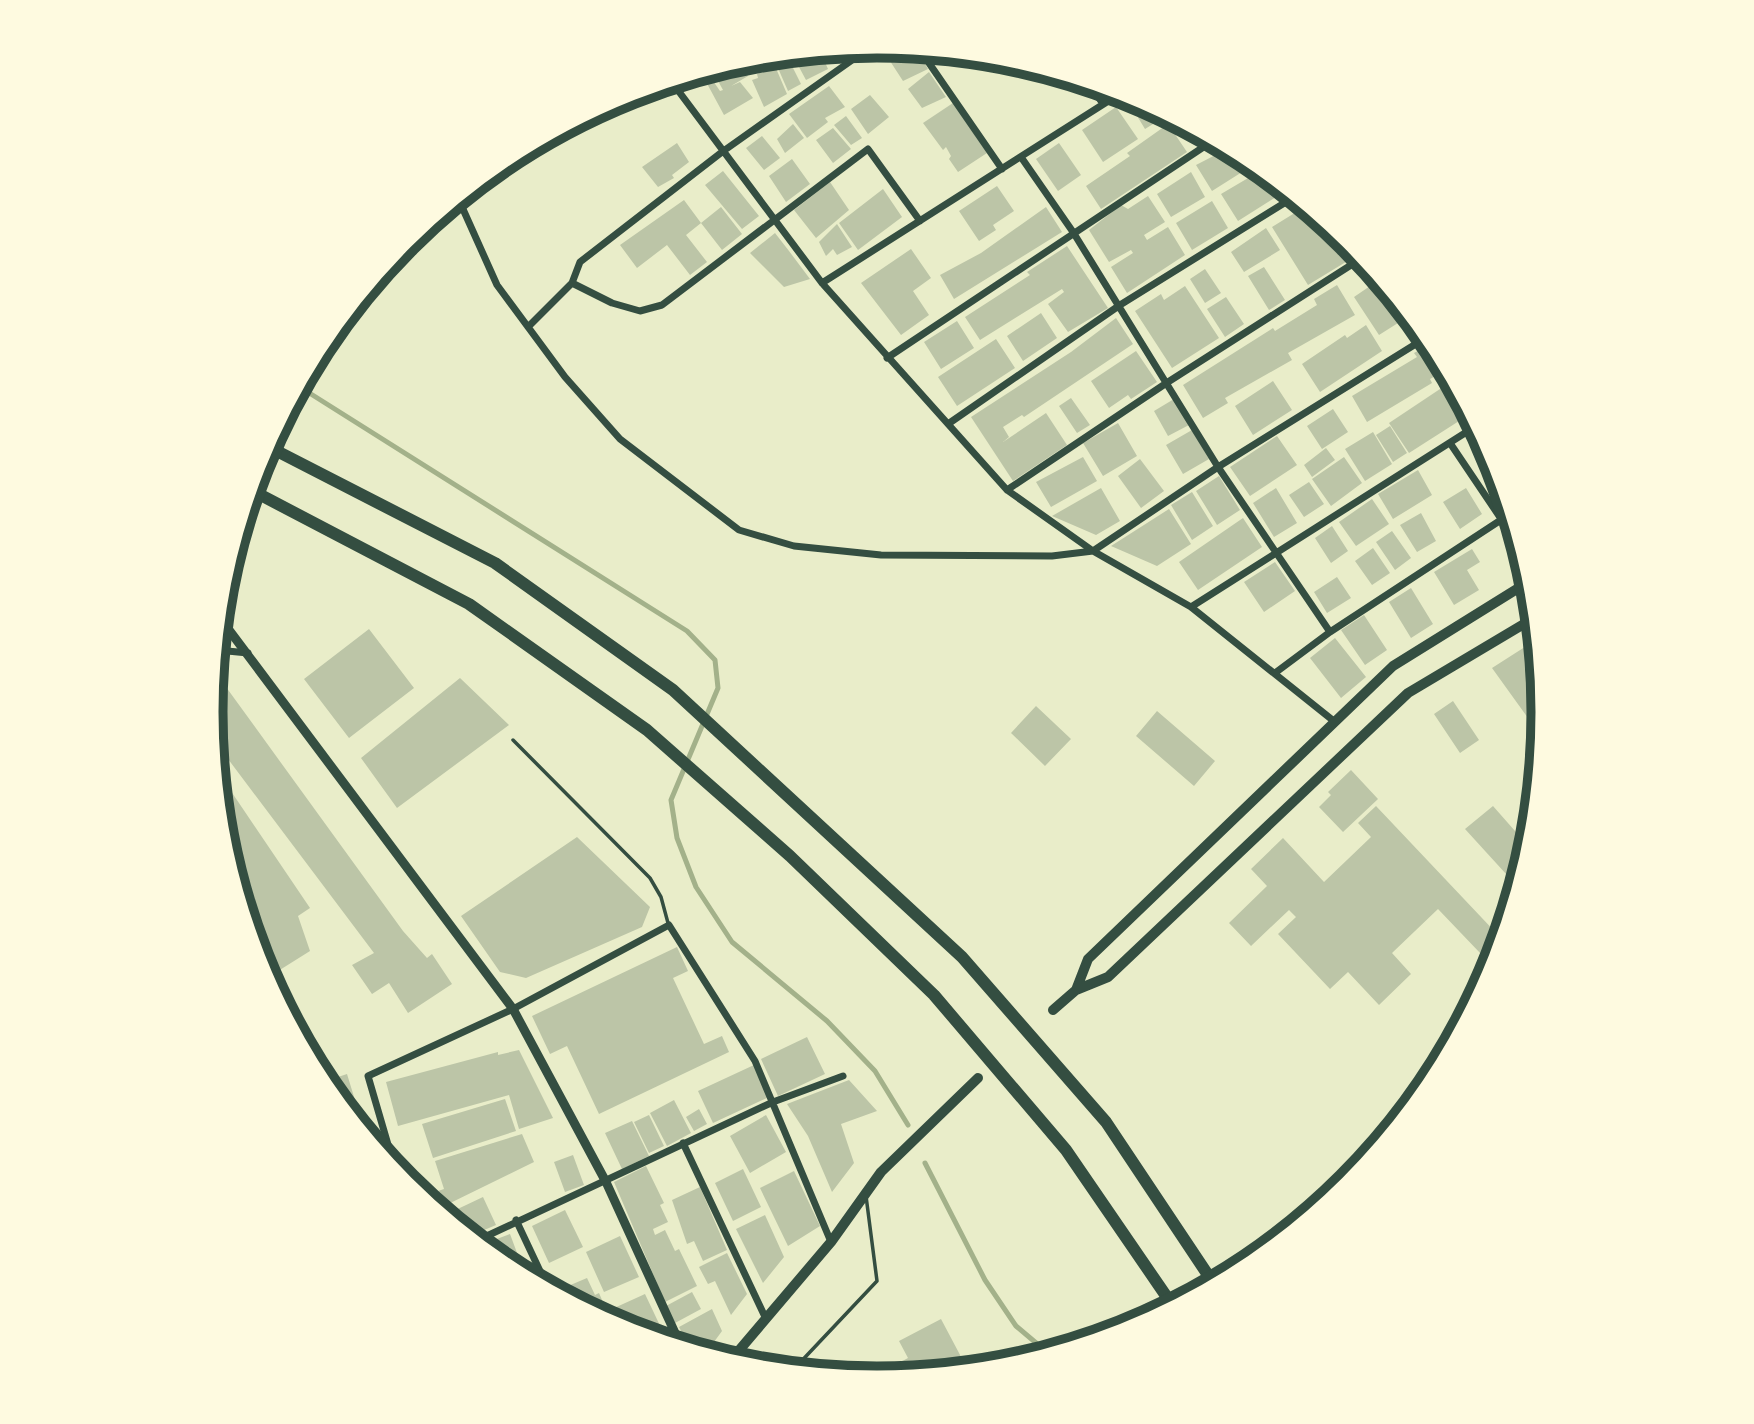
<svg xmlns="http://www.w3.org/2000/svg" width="1754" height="1424" font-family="'Exo 2',sans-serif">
<rect width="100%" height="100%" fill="#e9edc9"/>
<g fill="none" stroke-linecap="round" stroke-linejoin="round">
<path stroke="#a3b18a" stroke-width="5" d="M300 384 303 389 687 631 715 660 718 688 671 800 677 838 696 887 732 942 827 1021 875 1071 908 1125
M925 1163 985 1280 1016 1326 1048 1353"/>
</g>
<path fill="#bcc5a7" d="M911 49H916L928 69 903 81 890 61Z
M820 51 828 69 806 80 792 54Z
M786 54 801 84 788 91 774 59Z
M992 57 1007 58 1018 63 1003 74Z
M738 61 748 76 731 86 740 82 753 98 724 115 704 78 709 75 720 91 723 90 712 70Z
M775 66 787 94 764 107 752 80 758 78 757 74Z
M929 72 946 97 922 108 908 89Z
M829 86 845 107 825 118 828 122 807 138 789 114Z
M870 95 889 117 868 134 851 109Z
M1134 97 1164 113 1166 116 1145 129 1128 101Z
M953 103 987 153 958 172 949 159 951 156 946 147 943 150 923 123Z
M1116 107 1138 139 1103 162 1082 130Z
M846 116 862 138 851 145 834 125Z
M793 124 804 138 785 153 777 139Z
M1168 124 1187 152 1101 209 1086 186 1130 156 1127 153Z
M833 128 851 149 833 163 816 140Z
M762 136 780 158 764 170 746 148Z
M677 143 689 162 672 175 674 178 658 187 642 167Z
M1059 143 1081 175 1058 191 1036 159Z
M1229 148 1243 156 1250 167 1212 191 1196 165Z
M792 159 810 184 786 202 769 176Z
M723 171 759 216 742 229 705 185Z
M1260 171 1276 197 1238 221 1221 194Z
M1191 172 1205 197 1171 217 1157 194Z
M830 182 849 210 816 238 794 210Z
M997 186 1014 211 993 225 996 230 979 241 959 211Z
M883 189 902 217 858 250 839 223Z
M1148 196 1165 222 1144 235 1147 240 1168 227 1185 255 1127 293 1111 267 1133 253 1131 250 1109 262 1089 230 1121 205 1128 209Z
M684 200 701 223 686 235 707 262 690 275 667 245 637 268 620 245Z
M1212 201 1228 228 1192 250 1176 223Z
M1306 206 1338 233 1354 257 1308 285 1272 227Z
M721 207 742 234 722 250 701 223Z
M1046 207 1062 232 954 299 940 275 981 253Z
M837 224 852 247 837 255 833 249 826 256 819 242Z
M1266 228 1280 250 1244 272 1231 252Z
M775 233 789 251 810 279 784 287 750 253Z
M1067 246 1108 308 1068 332 1048 304 1064 292 1062 289 980 340 965 317 1030 275 1027 272Z
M911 249 931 278 913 291 929 315 901 335 861 283Z
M1264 267 1285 300 1269 310 1248 276Z
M1205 269 1221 293 1205 303 1190 279Z
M1373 284 1398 323 1379 335 1354 297Z
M1337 285 1355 315 1288 353 1292 360 1225 398 1228 403 1203 418 1183 385 1273 328 1275 331 1317 305 1314 299Z
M1185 286 1219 338 1172 368 1135 311 1161 294 1164 300Z
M1226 297 1244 324 1225 337 1207 309Z
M1041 313 1057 338 1023 361 1007 336Z
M1116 318 1133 344 1024 417 1022 415 1003 427 1009 437 1003 442 1046 413 1067 445 1013 481 971 417 1071 352Z
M957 321 974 348 941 369 924 342Z
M1366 325 1382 351 1320 392 1302 364 1345 335 1347 338Z
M996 339 1015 368 957 406 938 377Z
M1432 343 1446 370 1430 379 1432 383 1367 422 1352 396 1417 357 1414 353Z
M1136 351 1157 382 1131 399 1128 395 1109 408 1091 381Z
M1273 381 1292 410 1253 435 1235 406Z
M1452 381 1470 414 1409 453 1389 423Z
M1071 398 1090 425 1077 433 1059 406Z
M1174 399 1189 425 1168 436 1154 411Z
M1333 409 1348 432 1322 449 1307 426Z
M1118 423 1137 456 1103 476 1083 443Z
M1390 426 1407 453 1393 462 1376 435Z
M1192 430 1209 459 1183 474 1166 445Z
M1373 432 1392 464 1365 481 1345 449Z
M1277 436 1297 465 1250 496 1230 467Z
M1326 448 1335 460 1312 477 1304 465Z
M1083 457 1097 481 1051 507 1036 482Z
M1344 457 1362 483 1331 506 1312 479Z
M1140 459 1164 491 1141 508 1118 476Z
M1418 470 1432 495 1393 519 1378 494Z
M1219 476 1240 510 1217 525 1196 491Z
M1309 482 1324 504 1304 517 1289 495Z
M1101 488 1120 521 1096 535 1052 516Z
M1276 488 1297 523 1274 537 1253 503Z
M1466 488 1482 514 1460 529 1443 502Z
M1192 492 1213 526 1192 540 1171 505Z
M1372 499 1389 524 1356 546 1339 522Z
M1169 509 1191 544 1157 566 1111 546Z
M1421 513 1436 541 1417 552 1400 525Z
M1243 518 1262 547 1198 590 1179 562Z
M1332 526 1348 551 1331 563 1315 538Z
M1392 531 1411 558 1395 570 1376 542Z
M1373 548 1390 573 1372 585 1355 561Z
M1472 549 1480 562 1467 570 1479 590 1454 605 1434 572Z
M1275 562 1295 591 1264 612 1244 582Z
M1337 577 1351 598 1327 613 1314 592Z
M1411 588 1433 624 1411 638 1389 602Z
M1364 615 1387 650 1365 665 1341 630Z
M369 629 414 688 349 738 304 679Z
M1335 638 1366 677 1341 698 1310 658Z
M1528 645 1539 665 1543 712 1541 736 1492 668Z
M460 678 509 725 397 808 361 758Z
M226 687 403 931 427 958 432 954 452 984 408 1013 389 983 372 994 352 965 374 953 213 739 212 696Z
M1453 701 1479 740 1460 753 1434 714Z
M1036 706 1071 739 1045 766 1011 733Z
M1157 711 1215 761 1194 786 1136 736Z
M216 769 310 908 298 916 310 951 267 978 223 842Z
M1351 770 1378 799 1343 832 1319 807 1331 795 1328 792Z
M1376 806 1499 936 1481 954 1438 909 1392 953 1411 974 1379 1005 1348 972 1330 989 1278 934 1296 917 1289 910 1251 946 1229 923 1267 886 1251 869 1283 838 1324 882 1371 837 1358 823Z
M1493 806 1529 847 1517 886 1465 829Z
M577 837 650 907 642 927 526 978 500 972 461 916Z
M1503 933 1493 967 1475 1000 1465 990Z
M677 947 688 971 673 978 704 1044 722 1036 729 1052 599 1114 567 1046 550 1054 532 1016Z
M807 1037 825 1074 778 1096 761 1059Z
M519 1050 553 1118 519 1129 509 1095 398 1126 386 1082 498 1052V1055Z
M754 1065 769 1097 713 1123 698 1091Z
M347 1074 355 1100 341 1104 323 1082Z
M849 1080 877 1111 841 1124 854 1163 832 1192 808 1136 787 1104Z
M505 1099 516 1131 433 1158 422 1124Z
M674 1100 691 1133 667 1146 650 1113Z
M699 1109 707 1124 694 1131 686 1117Z
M649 1115 664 1146 649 1153 634 1122Z
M766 1115 786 1152 750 1173 730 1136Z
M632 1121 649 1156 622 1169 605 1133Z
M522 1134 534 1162 438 1209 433 1205 429 1194 444 1189 435 1161Z
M573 1155 584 1185 565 1192 554 1162Z
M646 1166 664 1203 660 1205 668 1222 653 1229 655 1235 665 1230 675 1251 679 1249 697 1286 665 1302 614 1182Z
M743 1169 761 1207 733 1221 715 1183Z
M794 1171 820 1226 788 1246 760 1188Z
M700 1187 727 1250 703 1261 694 1241 687 1244 672 1200Z
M483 1197 496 1225 470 1236 445 1215Z
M565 1210 583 1247 549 1263 532 1226Z
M765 1215 784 1257 763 1283 736 1229Z
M510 1234 526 1277 506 1266 481 1245Z
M620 1236 639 1277 604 1292 586 1252Z
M727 1253 747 1294 731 1315 715 1281 708 1284 699 1267Z
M587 1278 595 1295 599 1293 612 1323 564 1297 561 1289Z
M692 1292 701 1309 675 1323 666 1306Z
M645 1294 663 1332 669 1342 621 1327 612 1309Z
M712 1309 722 1331 706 1353 690 1348 679 1327Z
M941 1319 968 1370 871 1378 908 1358 899 1341Z"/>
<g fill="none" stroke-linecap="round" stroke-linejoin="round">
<path stroke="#344e41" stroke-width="3.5" d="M513 740 650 878 661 897 668 923
M793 1370 877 1281 866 1196"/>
<path stroke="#344e41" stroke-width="7" d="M920 50 1002 169
M671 81 822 283 1007 490 1093 551 1191 607 1335 722
M1089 83 1103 104
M1021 157 1073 232 1218 467 1330 632 1275 673
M458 198 497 285 565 377 620 439 739 530 794 546 881 555 1052 556 1093 551 1218 467 1427 337
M572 283 612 303 640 311 662 305 868 149 920 221
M822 283 1121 93
M528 327 572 283 580 262 722 152 872 46
M887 358 1214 140
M948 424 1120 305 1294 197
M1450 443 1520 547
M1007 490 1168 382 1362 258
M1191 607 1476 426
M1330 632 1510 514
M217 650 248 653
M683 1143 766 1319
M396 1172 368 1076 513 1009 669 925 755 1061 831 1242
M516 1220 548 1288
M476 1241 773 1102 843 1076"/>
<path stroke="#344e41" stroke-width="9" d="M220 618 513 1009 606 1182 681 1346"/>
<path stroke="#344e41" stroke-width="10" d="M1076 990 1088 959 1393 666 1530 581
M1053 1010 1076 990 1108 977 1408 693 1534 618
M730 1361 831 1242 881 1172 978 1078"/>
<path stroke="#344e41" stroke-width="12" d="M267 446 495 563 673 690 962 957 1106 1122 1214 1284
M251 490 469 604 647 730 790 856 934 995 1066 1150 1173 1306"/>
</g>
<path d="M0 0H1754V1424H0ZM223 712a654 654 0 1 1 1308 0a654 654 0 1 1-1308 0Z" fill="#fefae0" fill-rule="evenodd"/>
<path fill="none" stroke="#344e41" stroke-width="9" d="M223 712a654 654 0 1 1 1308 0a654 654 0 1 1-1308 0Z"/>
</svg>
